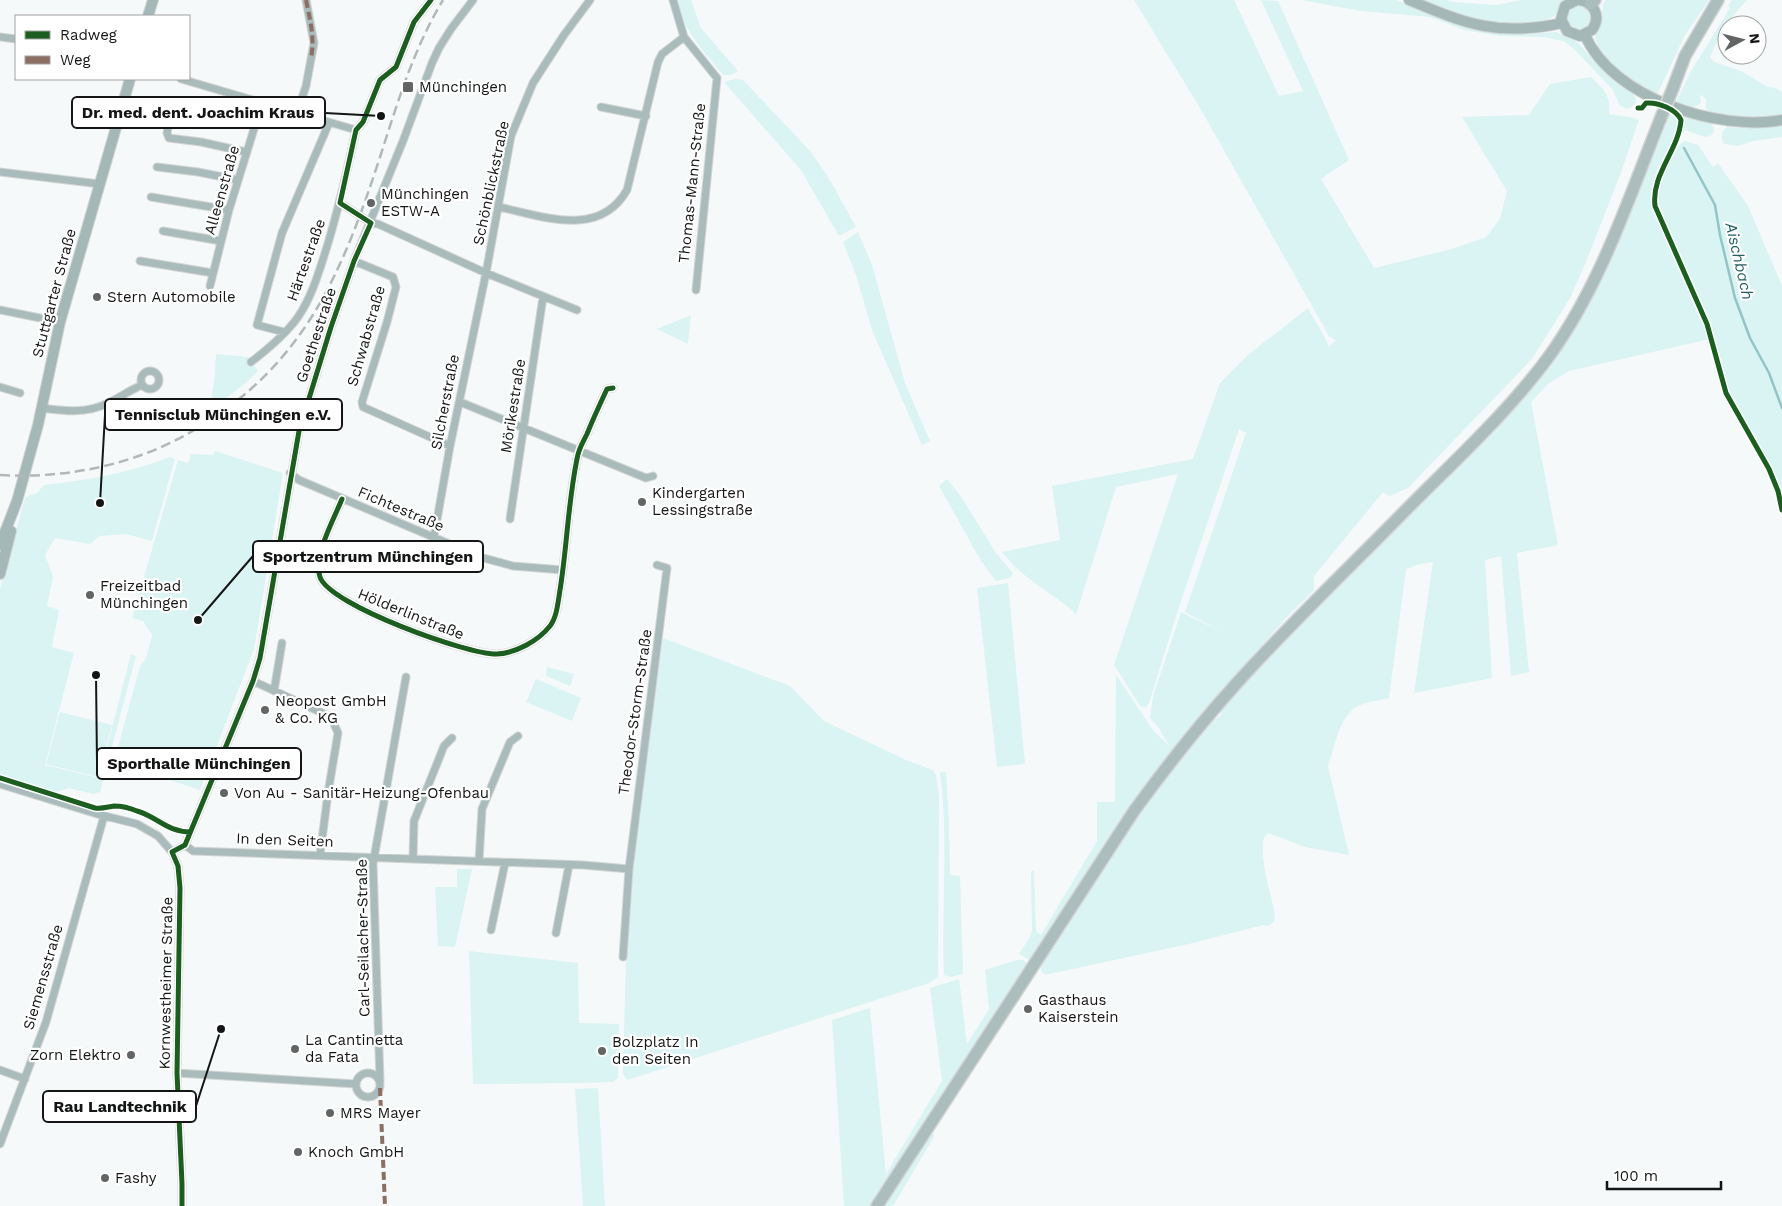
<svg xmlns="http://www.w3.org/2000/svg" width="1782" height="1206" font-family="'Work Sans',sans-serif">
<rect width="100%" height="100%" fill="#f6f9f9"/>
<path fill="#daf3f3" d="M678 0H691L701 28 738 71 731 75H723C705 53 682 30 678 0Z
M1134 0H1234L1279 96 1303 91 1261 0 1278 1 1349 160 1321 179 1374 268 1452 249 1486 237 1500 219 1507 191 1462 117 1529 115 1550 84 1591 77C1604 90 1611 95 1609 114L1634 118 1639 120 1620 175 1586 262 1570 298 1532 359 1408 488 1389 496 1383 492 1314 576V590L1284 620 1172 750 1080 883 1030 960 1019 954 1030 937 1032 930 1031 871H1034L1036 931 1041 935 1097 841V802H1115L1116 675 1153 730 1170 747 1158 727 1150 718 1153 696 1181 612 1222 632 1185 612 1246 433 1239 429 1179 607 1149 703 1146 707H1141L1114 665 1178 474 1116 487 1076 615 1071 609 1028 578 1015 567 1002 552 1060 540 1052 486 1193 459 1220 383 1249 354 1308 308 1325 338 1329 347 1336 340 1329 336 1200 108Z
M1301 0H1396L1442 18 1478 30 1495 33 1524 34 1557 32 1577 42 1614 81 1634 95 1636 100 1635 104 1628 109 1620 106 1613 90 1573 48 1563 41 1543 37 1500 36 1464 30 1430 17 1361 11Z
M1423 0H1447L1453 2 1496 5 1522 0H1566C1560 5 1559 14 1551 18 1545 22 1536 23 1529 24 1491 27 1457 13 1423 0Z
M1606 0H1709L1685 35 1657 95C1633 83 1601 65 1595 37L1600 26 1603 4Z
M1732 0H1747C1731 16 1719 36 1710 57L1714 62 1741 71 1766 86 1778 89 1782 93V115C1761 120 1724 121 1706 109V100L1702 95 1700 96 1701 102C1695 111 1685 105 1676 102L1691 71 1730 8 1728 6Z
M1566 18a13 13 0 1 1 26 0a13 13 0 1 1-26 0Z
M735 79 743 80 811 152 827 175 856 227 839 236 801 170 724 82Z
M1671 112 1677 116 1679 123 1651 193 1652 203 1704 323 1710 339 1569 371 1548 384 1531 402 1558 545 1517 553 1529 672 1511 676 1501 556 1485 560 1492 678 1414 693 1433 562 1420 564 1406 569 1389 698 1365 703 1354 708 1346 717 1339 730 1328 766 1349 855 1305 847 1268 833C1265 836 1263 839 1263 843 1261 865 1271 894 1275 915L1274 922 1268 926 1263 925 1193 943 1045 975 1041 971V963L1144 806 1210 720 1216 719 1222 714 1219 712V710L1553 359 1581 317 1597 289 1614 251Z
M1678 112 1712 124 1714 130 1712 135 1705 137 1685 130 1684 133 1682 132V120Z
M1782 124V137L1753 141 1738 146 1724 144C1720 138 1721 132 1727 127L1754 128Z
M1685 141 1698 145 1713 167 1718 163 1748 206 1782 286V501L1776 477 1770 466 1727 390 1710 327 1657 205C1655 188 1669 148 1685 141Z
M858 232 872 265 905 383 930 441 922 445 872 330 856 275 843 242Z
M691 315 688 344 657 329Z
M216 354 249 357 258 371 247 382 211 410 210 407 215 375Z
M215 451 283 473 254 649 200 790 114 762 140 666 146 659 152 635 143 621 132 618 178 460 188 463 191 454 213 455Z
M170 457 175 459 152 541 126 534 100 536 90 544 55 538 45 555 53 576 47 606 59 610 52 647 74 653 45 765 99 778 131 654 136 656 100 792 93 794 69 788 53 793 0 775V588L25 498 30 495 37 493 44 485C88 480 129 473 170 457Z
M947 479 960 495 996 553 1013 573 1011 578 996 581 981 561 939 486Z
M1008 583 1025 764 997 767 977 588Z
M663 638 790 686 824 721 906 760 933 770 936 775 939 795 938 977 929 983 627 1080 623 1074 626 958 633 873 631 868Z
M547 667 574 674 570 686 546 676Z
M536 679 581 698 572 721 526 702Z
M60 712 112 725 98 777 46 764Z
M940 772H946L949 822 950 875 960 876 963 974 951 977 944 975C941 908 949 839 940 772Z
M457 869H472L455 947 438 946 435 887H457Z
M469 951 578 963 579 1023 619 1024 618 1078 613 1082 578 1083 473 1084Z
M1017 960H1023L1028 964 870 1206H844L832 1020 870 1008 886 1174 942 1081 930 988 959 979 967 1044 989 1009 985 970Z
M598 1088 605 1206H583L575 1089Z
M930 1133 935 1135 893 1206H885Z"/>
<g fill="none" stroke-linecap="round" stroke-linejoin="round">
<path stroke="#93c5c6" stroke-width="2.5" d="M1684 148 1715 205 1720 235 1735 298 1750 338 1769 373 1782 408"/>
<g stroke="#d3d4d4" stroke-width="9">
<path id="street" d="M673 0 684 37 717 78 696 290
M0 37 16 39
M181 79 356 130
M173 106 164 121 168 128 167 133 169 138 201 142 246 152
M601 107 646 116
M297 113 306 86 314 43 306 0
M157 167 198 172 238 180
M0 172 100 184
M151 197 229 210
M340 203 371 223 378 224 486 273 577 310
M499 207C542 216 599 239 627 190L658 62 662 54 684 37
M163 231 221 241
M140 261 213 273
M354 261 393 277 396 287 387 322 362 402 363 407 450 446
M210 286 229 210 262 103
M0 310 60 322
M284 332 257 325 282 233 329 123
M251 362C268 349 286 334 298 317 311 298 318 275 325 253 338 212 347 172 356 130L363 122 380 80 396 67 414 22 431 0
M141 380a9 9 0 1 1 18 0a9 9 0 1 1-18 0Z
M0 387 20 393
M460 402 646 478 653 476
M42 408C63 411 87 414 108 403 119 398 130 390 142 385
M290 473 299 480 480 557 513 566 563 570
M342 499C334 519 313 556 320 577 329 605 468 655 497 654 516 653 538 641 550 626 557 617 558 602 560 590 567 547 568 502 577 459 578 450 583 442 587 434 593 419 600 404 607 389L613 388
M510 519 543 297
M434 537 450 446 486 273 511 136 533 83 564 35 590 0
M253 681 331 717 338 733 328 793 320 855
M274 691 282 643
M0 784 97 814 137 824 158 836 172 852 178 866 180 888 177 1073 182 1184V1206
M185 845 193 851 583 865 629 869
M172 852 185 845 253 681 260 658 299 431 331 327 354 261 403 141 432 63 439 48 451 29 473 0
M413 859 414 821 444 746 452 738
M479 861 482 809 510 742 518 736
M491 930 505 863
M556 933 569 865
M623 957 629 869 667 568 657 565
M0 1070 25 1079
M356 1085a12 12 0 1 1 24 0a12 12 0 1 1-24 0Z
M177 1073 356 1084
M380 1081 373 864 406 677
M0 1144 46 1022 104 816"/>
</g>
<g stroke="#d3d4d4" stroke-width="12">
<path id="secondary" d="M1409 0C1466 24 1499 37 1562 23
M1577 0 1565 6 1561 19 1567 31 1580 36 1592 30C1601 17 1595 2 1579 0
M148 16 153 0
M1585 35C1612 98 1719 132 1782 120
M0 545 17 501 38 425 60 322 130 79
M0 574 11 531"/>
</g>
<g stroke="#d3d4d4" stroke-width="14">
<path id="primary" d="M1590 4 1595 0
M1673 88 1685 56 1718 0
M877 1206 1134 811C1166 767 1200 724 1236 684 1288 626 1345 572 1400 516 1451 464 1507 414 1550 355 1601 284 1628 200 1660 120"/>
</g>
<use href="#street" stroke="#abb" stroke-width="7"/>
<use href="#secondary" stroke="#a5b8b8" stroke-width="10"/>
<use href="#primary" stroke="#abbdbd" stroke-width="11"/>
<path stroke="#b0b8b8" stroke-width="2.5" stroke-dasharray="10 5" stroke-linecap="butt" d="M0 475C68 479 138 464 196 429 306 363 343 271 381 154 398 101 414 48 443 0"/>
<g stroke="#d3d4d4" stroke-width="14" stroke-linecap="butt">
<path id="primary-bridge" d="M1660 120 1673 88"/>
</g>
<use href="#primary-bridge" stroke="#abbdbd" stroke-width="11"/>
<path stroke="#8d6e63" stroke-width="4" stroke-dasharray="8 4" stroke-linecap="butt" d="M306 0C310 20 315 37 311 58
M380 1088 385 1206"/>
<g stroke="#fff" stroke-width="8">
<path id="cycleway" d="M1638 108H1642L1646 103C1658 102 1676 109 1681 120 1679 150 1651 174 1655 206L1707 324 1726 393 1769 469 1778 491 1782 510
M342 499C334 519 313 556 320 577 329 605 468 655 497 654 516 653 538 641 550 626 557 617 558 602 560 590 567 547 568 502 577 459 578 450 583 442 587 434 593 419 600 404 607 389L613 388
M0 778 95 808C102 809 107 807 114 806 121 806 130 808 137 811 158 817 167 832 190 832
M182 1206V1184L177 1073 180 888 178 866 172 852 185 845 253 681 260 658 299 431 331 327 354 261 371 223 340 203 356 130 363 122 380 80 396 67 414 22 431 0"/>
</g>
<use href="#cycleway" stroke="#1b5e20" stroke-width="5"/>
</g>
<g fill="#636565" stroke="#fff" stroke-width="2">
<rect x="402" y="81" width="12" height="12" rx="2.5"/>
<circle cx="371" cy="203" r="5"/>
<circle cx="97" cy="297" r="5"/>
<circle cx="642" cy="502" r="5"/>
<circle cx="90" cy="595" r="5"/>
<circle cx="265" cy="710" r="5"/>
<circle cx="224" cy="793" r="5"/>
<circle cx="1028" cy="1009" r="5"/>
<circle cx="295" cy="1049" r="5"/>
<circle cx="602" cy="1051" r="5"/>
<circle cx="131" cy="1055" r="5"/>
<circle cx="330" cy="1113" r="5"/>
<circle cx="298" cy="1152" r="5"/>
<circle cx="105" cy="1178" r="5"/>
</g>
<g text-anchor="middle" stroke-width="4.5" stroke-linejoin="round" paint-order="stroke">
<g font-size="15" fill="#141515" stroke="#fff" text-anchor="start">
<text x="419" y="92">Münchingen</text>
<text x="381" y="199">Münchingen<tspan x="381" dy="17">ESTW-A</tspan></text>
<text x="107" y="302">Stern Automobile</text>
<text x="652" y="498">Kindergarten<tspan x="652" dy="17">Lessingstraße</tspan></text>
<text x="100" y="591">Freizeitbad<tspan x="100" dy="17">Münchingen</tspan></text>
<text x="275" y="706">Neopost GmbH<tspan x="275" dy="17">&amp; Co. KG</tspan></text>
<text x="234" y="798">Von Au - Sanitär-Heizung-Ofenbau</text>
<text x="1038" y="1005">Gasthaus<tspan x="1038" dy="17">Kaiserstein</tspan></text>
<text x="305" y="1045">La Cantinetta<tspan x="305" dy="17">da Fata</tspan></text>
<text x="612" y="1047">Bolzplatz In<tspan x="612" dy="17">den Seiten</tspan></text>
<text x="121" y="1060" text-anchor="end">Zorn Elektro</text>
<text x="340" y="1118">MRS Mayer</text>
<text x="308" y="1157">Knoch GmbH</text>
<text x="115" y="1183">Fashy</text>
</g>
<g font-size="15" fill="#141515" stroke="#fff">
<text transform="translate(491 183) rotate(-78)" y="5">Schönblickstraße</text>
<text transform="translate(692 183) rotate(-84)" y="5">Thomas-Mann-Straße</text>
<text transform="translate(222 190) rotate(-74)" y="5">Alleenstraße</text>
<text transform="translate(306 260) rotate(-70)" y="5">Härtestraße</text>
<text transform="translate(54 293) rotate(-75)" y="5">Stuttgarter Straße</text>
<text transform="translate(316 335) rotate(-72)" y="5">Goethestraße</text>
<text transform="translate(366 336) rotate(-74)" y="5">Schwabstraße</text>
<text transform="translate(445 402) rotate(-79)" y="5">Silcherstraße</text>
<text transform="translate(513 406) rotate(-81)" y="5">Mörikestraße</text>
<text transform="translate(401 509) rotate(23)" y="5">Fichtestraße</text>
<text transform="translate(411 614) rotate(22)" y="5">Hölderlinstraße</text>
<text transform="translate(635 712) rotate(-82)" y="5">Theodor-Storm-Straße</text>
<text transform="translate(285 840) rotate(2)" y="5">In den Seiten</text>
<text transform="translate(363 938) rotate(-91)" y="5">Carl-Seilacher-Straße</text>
<text transform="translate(43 977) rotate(-74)" y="5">Siemensstraße</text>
<text transform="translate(166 983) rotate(-89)" y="5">Kornwestheimer Straße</text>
</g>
<g font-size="16" font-style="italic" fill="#246061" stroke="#fff">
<text transform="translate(1740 261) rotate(77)" y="6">Aischbach</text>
</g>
</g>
<path fill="none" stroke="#141515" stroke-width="2" d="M381 116L325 113M100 503L105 415M198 620L253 556M96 675L97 763M221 1029L196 1106"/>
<g fill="#141515" stroke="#fff" stroke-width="2">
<circle cx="381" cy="116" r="5"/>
<circle cx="100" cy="503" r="5"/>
<circle cx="198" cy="620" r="5"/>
<circle cx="96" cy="675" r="5"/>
<circle cx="221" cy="1029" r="5"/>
</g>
<g fill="#fff" stroke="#141515" stroke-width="2">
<rect x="72" y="97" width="253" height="31" rx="5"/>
<rect x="105" y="399" width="237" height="31" rx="5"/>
<rect x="253" y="541" width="230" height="31" rx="5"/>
<rect x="97" y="748" width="204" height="31" rx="5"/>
<rect x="43" y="1091" width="153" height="31" rx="5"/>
</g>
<g font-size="16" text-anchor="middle" font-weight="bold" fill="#141515">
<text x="198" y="118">Dr. med. dent. Joachim Kraus</text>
<text x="223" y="420">Tennisclub Münchingen e.V.</text>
<text x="368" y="562">Sportzentrum Münchingen</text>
<text x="199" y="769">Sporthalle Münchingen</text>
<text x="120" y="1112">Rau Landtechnik</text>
</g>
<rect x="15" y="15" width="175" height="65" fill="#ffffff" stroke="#a1a1a1"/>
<rect x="25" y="31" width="25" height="8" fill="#1b5e20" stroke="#a1a1a1"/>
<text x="60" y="40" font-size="15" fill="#141515">Radweg</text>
<rect x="25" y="56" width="25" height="8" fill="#8d6e63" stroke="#a1a1a1"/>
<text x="60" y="65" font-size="15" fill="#141515">Weg</text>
<g transform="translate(1742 40) rotate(83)"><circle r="24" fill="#ffffff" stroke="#a1a1a1"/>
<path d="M0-4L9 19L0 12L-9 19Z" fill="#636565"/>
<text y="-8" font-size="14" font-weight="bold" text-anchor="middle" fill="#141515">N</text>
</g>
<path d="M1607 1181v8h114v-8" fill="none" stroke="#141515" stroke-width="2.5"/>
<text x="1614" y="1181" font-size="15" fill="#141515" stroke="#ffffff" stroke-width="4" paint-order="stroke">100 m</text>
</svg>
